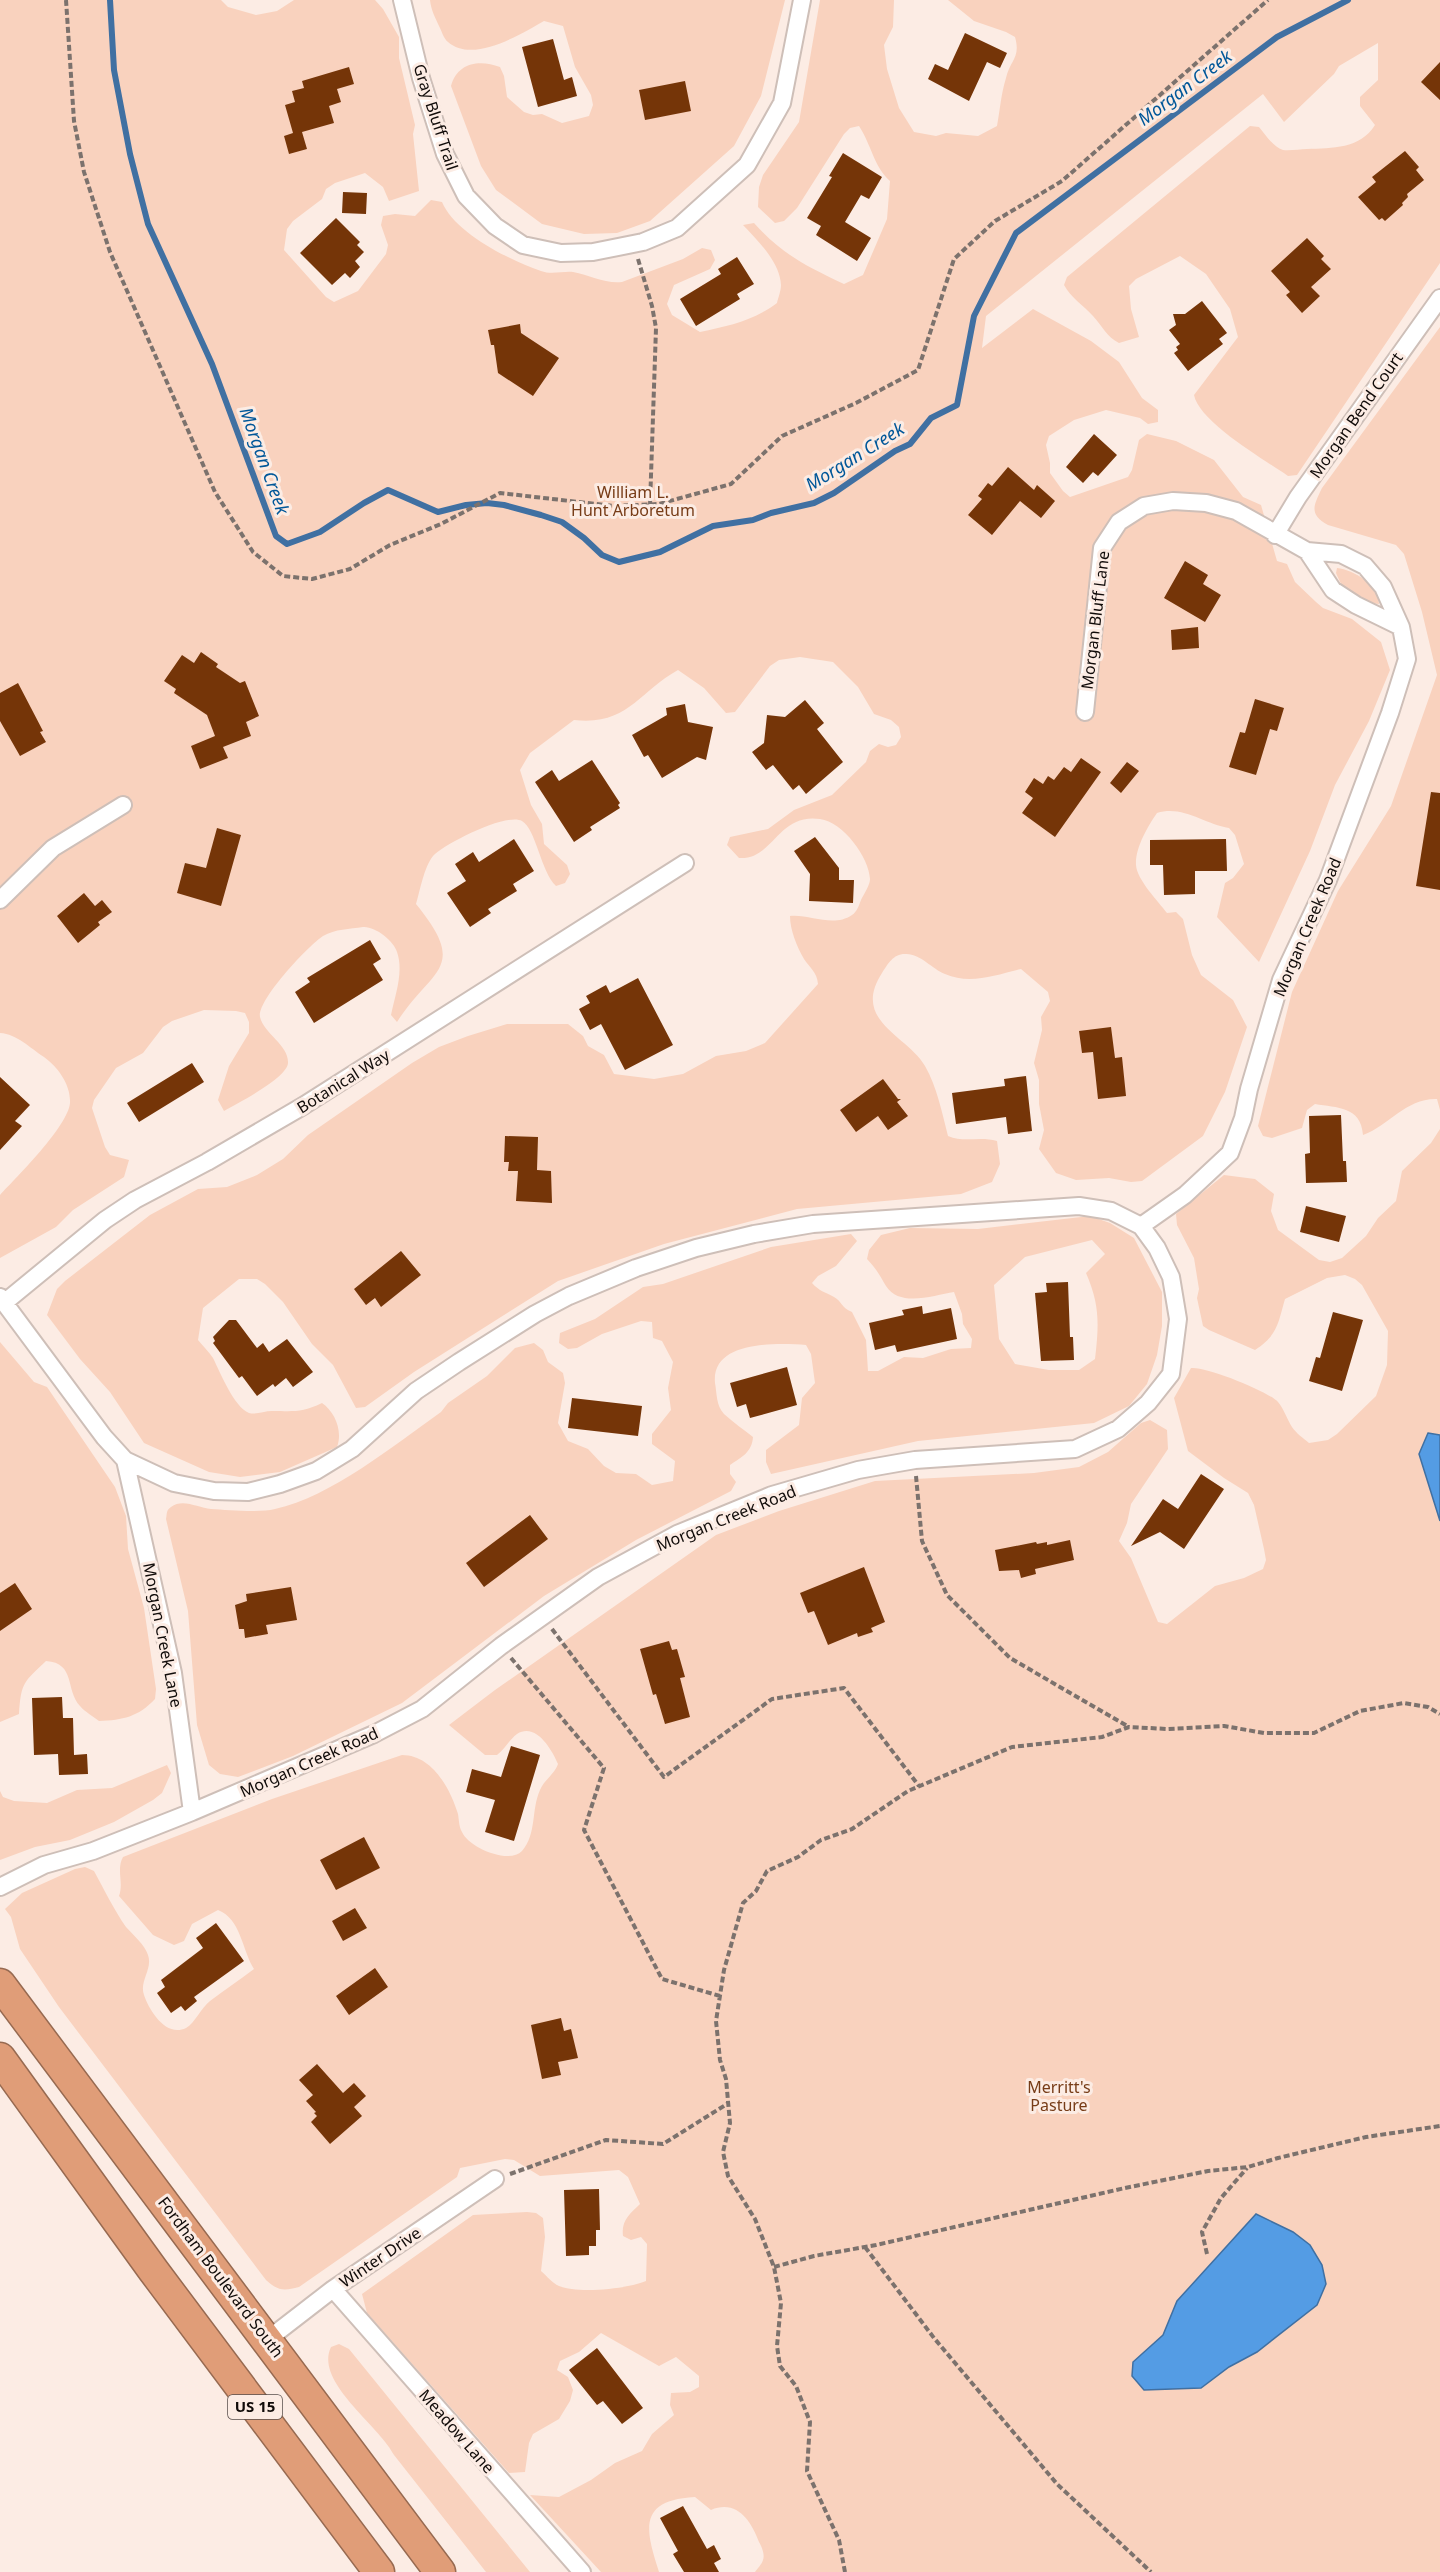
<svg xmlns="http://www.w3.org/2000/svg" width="1440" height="2572" font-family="'Noto Sans',sans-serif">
<rect width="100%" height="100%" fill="#fcece4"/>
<path fill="#f9d2be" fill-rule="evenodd" d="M0 0H221L228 7 256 15 277 11 294 0H375L383 9 399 37V58L415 125 413 134 419 191 389 201 383 187 365 173 335 183 326 189 322 199 293 221 287 229 284 250 326 297 334 302 358 291 386 254 388 245 381 225 383 216 395 214 415 216 431 200 442 202C455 233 509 260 541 271 551 275 563 271 573 272 590 275 605 284 622 282L683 259 702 248 711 250 715 260 710 269 674 285 667 304 672 315 700 332C728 326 753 321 777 303 778 298 781 291 781 285 780 262 758 241 743 225L754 223C783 255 806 266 844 284L863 275 887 219 890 181C874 167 871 144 859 126L850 128 844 134 797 208 784 221 775 223 758 207 759 187 763 175 799 122 820 0H894L893 27 884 45 887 69 899 108 914 132 936 136 946 133 978 136 997 126C1000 110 1001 94 1006 78 1010 60 1021 58 1015 37L1006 32 974 21 948 0H1440V263L1297 475 1288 476C1265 460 1199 422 1194 395L1238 337 1230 309 1206 274 1180 256 1136 279 1129 286 1131 309 1139 337 1119 343C1107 337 1102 326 1093 316 1083 305 1071 298 1064 285L1067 277 1250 126 1259 127C1265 134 1273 147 1283 150 1290 151 1300 149 1307 149 1332 148 1360 149 1375 125L1360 106V97L1378 80V43L1339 66 1334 74 1284 122 1263 94 986 316 982 348 1033 309 1091 341 1119 362 1142 398 1158 410V422L1148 424 1140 418 1106 410 1074 420 1049 436 1046 445 1050 463V473L1063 491 1070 497 1128 477 1132 470 1139 440 1147 434 1176 441 1214 460 1243 497 1261 505 1277 561 1287 564 1295 582 1316 602 1323 608 1352 619 1381 642 1390 670 1369 721 1335 785 1310 851 1259 962 1217 917 1225 883 1233 878 1244 864 1235 835 1229 828C1204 824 1183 805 1157 813 1148 826 1135 848 1136 865 1137 880 1158 901 1167 913L1176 912 1183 919 1192 955 1201 975 1233 1000 1247 1027 1225 1092 1203 1136 1142 1181 1131 1182 1109 1178 1076 1180 1056 1173 1039 1149 1044 1130 1039 1104V1080L1034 1063 1042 1030 1041 1017 1050 1001 1048 992 1021 969C996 975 970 985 945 974 932 969 920 953 905 954 893 954 888 964 882 973 851 1021 907 1035 925 1066 937 1087 942 1113 948 1136 964 1143 980 1136 997 1141L1000 1164 992 1182 961 1194 797 1209 664 1244 558 1281 414 1372 365 1407 356 1408 333 1365 312 1344 283 1302 265 1284 257 1279H239L203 1308 198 1340C203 1346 209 1352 213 1358 220 1372 234 1407 249 1413 256 1415 264 1411 272 1411 294 1411 301 1413 322 1403 335 1412 343 1431 337 1447L280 1472 240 1477 209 1472 144 1443 110 1392 80 1359 47 1315 57 1289 65 1281 150 1215 198 1189 227 1187 257 1175 283 1159 308 1135 412 1063 439 1047 468 1036 507 1024H568L583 1036 588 1046 604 1055 614 1074 654 1079 683 1074 716 1056 746 1051 765 1043 818 984C817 972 810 968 804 959 797 947 790 930 790 916 810 914 833 928 852 915 857 912 859 905 861 900 864 894 870 885 870 879 869 857 843 822 820 819 777 813 774 860 739 858L727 845 730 837 768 829 794 810 832 795 866 762 870 751 879 744 888 747 896 745 901 737 899 727 891 720 874 714 858 687 833 662 800 657 779 660 770 666 735 712 726 713 704 688 678 670C638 692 628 726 574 720L530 753 520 770 531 805 542 824 544 844 567 865 570 874 565 883 556 886C541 872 536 829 522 821 507 812 444 844 433 856 424 867 420 891 416 904 470 970 431 968 397 1022L391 1015C395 995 404 972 397 952 394 941 375 926 363 927 350 929 335 929 323 936 309 945 257 1000 260 1017 264 1034 289 1045 288 1063 287 1078 238 1103 224 1111L218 1100 229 1066 249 1033V1022L245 1013 236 1011 204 1010 172 1021 163 1027 143 1053 116 1068 94 1100 92 1108 105 1147 110 1155 129 1160 124 1177 73 1210 56 1227 0 1258V1195C17 1177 68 1126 70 1103 71 1085 58 1067 44 1057 30 1048 17 1034 0 1033Z
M430 0H785L761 96 734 146 650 221 617 233 584 234 542 224 496 190 481 166 451 86C457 63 479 59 500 67L504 76 507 97 524 112 533 115 542 114 562 123 589 116 593 105 591 95 575 67 563 26 544 21C521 34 473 64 448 42 444 39 442 32 439 26 435 17 431 10 430 0Z
M1440 327V1110L1437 1099C1406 1098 1390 1125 1363 1135 1361 1106 1337 1108 1315 1104L1307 1110 1302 1128 1272 1138 1263 1136 1258 1126 1292 992 1338 891 1391 806 1437 675 1422 612 1404 554 1396 545 1328 525C1308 514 1314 505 1322 488Z
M1337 568C1354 570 1379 585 1379 604 1351 601 1347 598 1336 573Z
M1440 1129V2572H755C757 2569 762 2564 763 2560 765 2555 762 2547 759 2542 751 2521 737 2499 711 2510L695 2497C638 2500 645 2529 659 2572H601L530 2495 559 2497 591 2480 615 2463 642 2451 652 2434 674 2415 670 2405 671 2393 690 2392 699 2387V2376L676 2357 659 2366 601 2333 579 2352 560 2361 557 2370 568 2377 573 2390 570 2401 559 2419 533 2434 529 2443 525 2472 509 2473 367 2313 362 2294 473 2215 527 2212 536 2213 543 2218 545 2237 541 2271C547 2276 552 2283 559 2286 578 2294 627 2289 646 2281L647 2244 641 2237 631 2240 623 2236C621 2220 630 2214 640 2204L628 2177 619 2170 540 2176 514 2160 505 2159 460 2168 457 2177 299 2287C284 2291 278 2291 266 2280L59 2007 20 1949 11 1917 5 1909 22 1893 75 1869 85 1867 94 1871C104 1889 114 1910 126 1927 133 1935 145 1945 148 1955 153 1969 139 1981 144 1995 149 2010 166 2038 186 2028 195 2023 201 2008 210 2001 224 1990 240 1980 254 1969 242 1950 241 1919 218 1910L192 1924 184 1941 174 1945 153 1935 119 1896C124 1882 116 1870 123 1857L272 1799 402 1755C432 1755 450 1788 458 1814 459 1820 459 1827 462 1832 468 1847 509 1865 522 1851 537 1834 531 1810 540 1790 544 1780 554 1775 558 1764 552 1750 536 1722 517 1734 509 1740 505 1749 497 1755H485L449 1725 495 1690 716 1535 779 1511 875 1481 1034 1473 1079 1467 1108 1452 1141 1423 1150 1420 1167 1430 1168 1449 1131 1504 1127 1523 1119 1541 1131 1558 1158 1622 1167 1624 1215 1586 1244 1578 1263 1569 1266 1560 1264 1549 1254 1505 1248 1493 1224 1478 1188 1451 1174 1398 1191 1368C1205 1366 1268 1391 1278 1402 1284 1409 1287 1419 1292 1427 1296 1433 1303 1438 1309 1443L1328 1440 1337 1434 1376 1396 1387 1365 1388 1331 1362 1285 1355 1279 1345 1275 1327 1278 1285 1299C1278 1323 1278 1335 1255 1350L1209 1330 1203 1326 1197 1298 1199 1289 1194 1258 1177 1225 1176 1214 1224 1175 1255 1179 1274 1194 1271 1211 1278 1230 1319 1260 1330 1262 1342 1258 1366 1236 1378 1218 1396 1201 1402 1171 1431 1143Z
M1090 1216 1110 1223 1134 1238 1162 1292V1326L1157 1355 1147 1384 1129 1406 1094 1423 918 1441 771 1474 766 1462V1450L799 1425 802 1398 815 1383 811 1354 806 1345C778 1343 711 1340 715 1383 717 1394 716 1405 724 1414 733 1422 744 1430 753 1437 752 1452 742 1457 730 1465V1474L736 1482 731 1491 636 1540 544 1596 402 1703 293 1756 238 1777 220 1774 209 1765 197 1725 188 1611 166 1519C167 1514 166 1510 171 1507 183 1498 198 1508 211 1509 228 1510 259 1513 275 1509 331 1497 394 1445 441 1412L448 1403 487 1376 515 1348 534 1343 543 1350 548 1362 563 1373 565 1383 558 1423 568 1441 588 1449 604 1466 616 1473 636 1474 652 1485 673 1481 675 1461 652 1444V1434L671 1410 668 1388 673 1362 662 1341 653 1338 652 1322 641 1321 602 1334 577 1348 568 1349 559 1343 560 1333 595 1319 643 1287 663 1284 771 1247 851 1234 857 1241 836 1266 818 1276 812 1283C819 1291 825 1292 834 1297 842 1301 841 1308 852 1312L866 1340 868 1371H878L904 1357 923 1358 951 1349 971 1348 972 1339 963 1324 962 1314 954 1292C934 1295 900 1308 886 1286 879 1274 877 1270 867 1259L869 1250 881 1235 910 1228 978 1229ZM1092 1240 1105 1254 1086 1273C1100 1305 1099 1325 1095 1359L1079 1370H1049L1015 1364 999 1339 994 1285 1025 1257Z
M0 1342 34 1382 47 1387 115 1487 126 1516 128 1549 144 1608 156 1689 155 1699C138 1717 123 1720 99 1721 93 1716 85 1712 80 1706 65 1690 76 1663 46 1661 24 1682 21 1682 19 1714L0 1722Z
M167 1765 171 1773 162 1793 153 1800 114 1822 70 1840 35 1847 0 1860V1791L3 1797 14 1801 47 1803 77 1790 112 1788Z
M339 2344 349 2349 530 2572H486L394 2455C380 2426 314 2382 331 2347Z"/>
<path fill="#549ce4" stroke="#4070a2" stroke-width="1.5" d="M1428 1433 1440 1435V1521L1419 1454Z
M1256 2214 1293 2232 1310 2245 1322 2265 1326 2284 1317 2305 1257 2352 1229 2367 1201 2388 1144 2390 1132 2376 1133 2362 1163 2335 1177 2301Z"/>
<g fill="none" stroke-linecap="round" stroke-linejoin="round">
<path stroke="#4070a2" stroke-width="6" d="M110 0 114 70 130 154 148 224 212 364 276 536 287 544 320 532 364 503 388 490 438 512 466 505 487 503 504 505 541 515 562 522 584 538 602 555 619 562 660 552 713 526 753 520 771 513 814 503 834 493 895 451 910 444 931 418 957 405 974 316 1016 233 1277 37 1348 0"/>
</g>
<path fill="#753508" d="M965 33 1007 53 1000 68 987 62 969 101 928 79 935 64 948 70Z
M553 39 564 80 572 77 577 96 538 107 522 47Z
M1440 62V100L1421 82Z
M349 67 354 84 337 89 341 102 329 106 334 123 302 132 307 149 289 154 284 136 293 133 285 105 295 102 292 91 304 88 302 81Z
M685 81 691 111 645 120 639 90Z
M1405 151 1419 167 1416 170 1424 180 1407 194 1408 197 1402 203 1403 205 1385 221 1382 218 1379 220 1358 197 1376 182 1372 177Z
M843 153 882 177 869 199 861 195 845 222 871 238 857 261 816 235 821 226 807 218 832 177 829 176Z
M343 192 367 193 366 214 342 213Z
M336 218 360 242 357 245 364 252 355 261 360 267 350 278 345 273 332 285 300 253Z
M1307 238 1324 256 1321 259 1331 269 1311 287 1320 296 1302 313 1286 295 1290 292 1271 271Z
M737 257 754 284 737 294 740 299 696 326 680 299 721 274 718 269Z
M1202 301 1227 333 1219 339 1223 344 1188 371 1174 353 1178 350 1176 347 1180 344 1169 330 1176 325 1173 314H1185Z
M520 324 521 333 559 358 533 396 498 373 494 345H491L488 330Z
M1094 434 1117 455 1098 476 1093 472 1083 483 1066 467Z
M1008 467 1034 490 1037 485 1055 501 1041 518 1020 501 992 535 968 515 982 499 978 496 988 483 992 486Z
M1185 561 1208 575 1203 584 1221 595 1205 622 1164 598Z
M1198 627 1199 648 1172 650 1171 630Z
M201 652 218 664 216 667 240 683 245 681 259 716 246 722 251 736 223 747 228 758 200 769 191 746 215 736 207 715 174 693 176 689 164 681 182 655 194 663Z
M18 683 43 731 40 732 46 742 20 756 0 721V693Z
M1255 699 1284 708 1277 731 1270 729 1256 775 1229 767 1240 732 1245 733Z
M805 700 824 723 817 729 843 762 806 794 799 785 793 790 773 765 766 770 752 752 764 743 767 715 785 717Z
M685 704 688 722 713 727 706 760 697 757 662 778 648 755 644 757 632 735 667 715 666 708Z
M1081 758 1101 772 1055 837 1022 813 1033 798 1025 792 1034 778 1043 784 1048 776 1054 780 1064 767 1071 772Z
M592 760 620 803 618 805 620 808 590 827 592 830 574 842 535 782 552 770 559 781Z
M1127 762 1139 771 1121 793 1110 783Z
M1431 792 1440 793V890L1416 886Z
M217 828 241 835 221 906 177 893 185 863 206 868Z
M815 837 839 868V880H854L853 903 809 901 810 874 794 851Z
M514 839 534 871 513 884 517 891 488 909 491 913 470 927 447 893 466 881 455 864 473 852 479 862Z
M1226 839 1227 871H1195V894L1164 895 1163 865H1150V840Z
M84 893 95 906 102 900 112 912 98 922 100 925 78 943 57 916Z
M370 940 381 959 373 964 383 980 314 1023 295 992 310 982 307 978Z
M638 978 673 1045 625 1070 601 1024 590 1030 579 1009 590 1003 586 996 606 985 610 993Z
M1111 1027 1115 1058 1122 1057 1126 1096 1098 1099 1093 1052 1082 1053 1079 1031Z
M192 1063 204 1082 139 1122 127 1103Z
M1026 1076 1032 1131 1008 1134 1006 1117 956 1124 952 1093 1005 1086 1004 1079Z
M0 1077 30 1105 15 1121 22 1126 0 1150Z
M883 1079 898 1099H901L897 1102 908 1116 888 1130 878 1116 856 1132 840 1110Z
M1341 1115 1343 1161H1346L1347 1182 1306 1183 1305 1154 1310 1153 1309 1116Z
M505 1136 538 1137 537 1170 551 1171 552 1203 516 1201 518 1171H508L509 1162H504Z
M1306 1206 1346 1216 1339 1242 1300 1232Z
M401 1251 421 1275 381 1307 375 1298 366 1305 354 1289Z
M1068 1282 1070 1337H1073L1074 1360 1041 1361 1035 1293 1047 1292 1046 1283Z
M922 1306 923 1314 951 1308 957 1339 897 1352 895 1345 875 1350 869 1323 904 1315 902 1310Z
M1333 1312 1363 1320 1342 1391 1309 1381 1316 1357 1320 1358Z
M229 1320H236L257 1348 263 1343 269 1352 287 1339 313 1372 293 1387 286 1378 275 1387 273 1384 257 1396 242 1376 239 1378 213 1343 215 1341 213 1337Z
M787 1367 797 1405 750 1418 746 1404 737 1407 730 1383Z
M572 1398 642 1406 638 1436 568 1428Z
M1201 1474 1224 1489 1184 1549 1160 1532 1131 1546 1163 1499 1178 1509Z
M530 1515 548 1539 484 1587 466 1563Z
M1070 1540 1074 1560 1035 1569 1036 1574 1021 1578 1019 1570 999 1571 995 1550 1036 1542 1037 1544 1047 1542V1545Z
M864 1567 885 1622 871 1628 873 1632 858 1637 857 1633 828 1645 814 1611 808 1613 800 1593Z
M15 1583 32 1609 0 1631V1593Z
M291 1587 297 1620 266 1625 268 1634 245 1638 244 1629H239L235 1605 247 1601 246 1594Z
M669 1641 672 1650 677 1649 685 1677 680 1678 690 1717 665 1724 656 1694 653 1695 640 1649Z
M62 1697 63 1718H73L74 1755 87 1754 88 1774 59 1775 58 1754 34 1755 32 1698Z
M511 1746 540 1755 514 1841 485 1832 495 1800 466 1792 472 1769 501 1777Z
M364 1837 380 1868 336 1890 320 1860Z
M355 1908 367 1928 343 1941 332 1921Z
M216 1923 244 1961 194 1997 197 2001 185 2011 181 2006 171 2013 157 1993 165 1987 161 1980 203 1948 196 1938Z
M375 1968 388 1987 349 2015 336 1996Z
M561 2018 564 2031 571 2029 578 2058 558 2062 561 2075 542 2079 531 2025Z
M317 2064 343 2093 354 2083 366 2096 354 2107 362 2116 330 2144 311 2122 317 2116 314 2113 316 2112 306 2101 313 2095 299 2080Z
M599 2189 600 2230H596V2246H589V2255L566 2256 564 2190Z
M597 2348 643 2408 622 2424 603 2401 597 2405 569 2370Z
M683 2506 707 2549 714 2545 721 2559 714 2563 719 2572H684L673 2554 678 2551 660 2518Z"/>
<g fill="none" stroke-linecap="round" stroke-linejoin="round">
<g stroke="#cebfb8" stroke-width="20">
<path id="street" d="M402 0 421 78 445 154 466 196 495 226 523 245 561 253 593 252 643 242 677 228 747 165 782 103 802 0
M1275 535 1298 497 1440 298
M1307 551 1333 590 1356 605 1401 627
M1085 712 1102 548 1119 522 1144 506 1173 501 1206 503 1236 511 1307 551 1341 554 1365 566 1383 587 1401 627 1407 659 1390 713 1328 880 1281 980 1249 1089 1243 1118 1230 1153 1185 1195 1141 1226
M0 900 53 848 123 805
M0 1297 104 1437 125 1460 174 1483 214 1491 248 1492 280 1484 316 1471 352 1449 416 1391 459 1362 535 1314 569 1296 636 1268 696 1248 754 1234 813 1224 1079 1206 1111 1211 1141 1226 1157 1248 1171 1277 1178 1319 1171 1374 1148 1403 1118 1429 1075 1449 915 1460 858 1470 772 1495 677 1534 598 1577 501 1646 422 1709 374 1734 192 1812 93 1851 44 1865 0 1887
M5 1302 105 1220 135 1200 207 1162 303 1106 685 863
M125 1460 173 1673 192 1812
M333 2289 582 2572
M267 2340 333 2289 495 2179"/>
</g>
<g stroke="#976a51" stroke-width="33">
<path id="highway" d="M0 1984 440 2572
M0 2058 153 2270 379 2572"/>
</g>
<path stroke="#7c726d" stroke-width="4" stroke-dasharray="6 3" stroke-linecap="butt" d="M66 0 74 121 84 172 110 252 215 492 253 552 283 576 312 579 350 569 390 545 441 524 500 493 614 506 659 504 731 484 782 436 856 403 918 370 954 259 995 221 1062 181 1268 0
M638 259 652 306 656 328 650 505
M916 1476 922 1541 947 1595 1010 1658 1129 1727
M552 1629 664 1777 772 1699 844 1688 919 1786
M511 1658 604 1768 584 1830 662 1979 720 1996
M510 2174 606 2140 663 2144 727 2104
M865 2247 934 2338 1057 2484 1151 2572
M1207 2254 1202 2232 1221 2198 1247 2168
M774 2267 814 2256 876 2245 1125 2188 1208 2171 1248 2167 1278 2158 1366 2137 1440 2126
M845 2572 839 2540 807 2471 810 2422 796 2386 780 2366 777 2346 781 2303 774 2267 755 2219 728 2176 723 2152 730 2123 726 2079 720 2060 716 2021 724 1970 743 1903 756 1891 767 1871 798 1857 821 1840 852 1829 908 1791 1012 1747 1102 1737 1129 1727 1168 1729 1224 1726 1264 1733H1314L1360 1711 1404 1703 1428 1707 1440 1714"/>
<use href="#street" stroke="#fff" stroke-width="16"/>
<use href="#highway" stroke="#e09d78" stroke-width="30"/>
</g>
<g text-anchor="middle" stroke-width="6" stroke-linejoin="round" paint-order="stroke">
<rect fill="#fcece4" stroke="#574e4b" stroke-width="1.5" x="228" y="2395" width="54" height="24" rx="4.5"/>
<g font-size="15" font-weight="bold" fill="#100b09">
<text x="255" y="2412">US 15</text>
</g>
<g font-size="16" fill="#100b09" stroke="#fcece4">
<text transform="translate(436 117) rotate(72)" y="6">Gray Bluff Trail</text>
<text transform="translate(1356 415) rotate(-55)" y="6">Morgan Bend Court</text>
<text transform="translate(1095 620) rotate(-83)" y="6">Morgan Bluff Lane</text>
<text transform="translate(1307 927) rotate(-67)" y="6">Morgan Creek Road</text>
<text transform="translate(343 1081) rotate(-32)" y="6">Botanical Way</text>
<text transform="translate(726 1518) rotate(-22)" y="6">Morgan Creek Road</text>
<text transform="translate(163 1635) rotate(79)" y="6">Morgan Creek Lane</text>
<text transform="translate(309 1762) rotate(-24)" y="6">Morgan Creek Road</text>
<text transform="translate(380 2257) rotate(-34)" y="6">Winter Drive</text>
<text transform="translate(221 2277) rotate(53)" y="6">Fordham Boulevard South</text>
<text transform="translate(457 2431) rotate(49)" y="6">Meadow Lane</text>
</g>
<g font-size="16" fill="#773c17" stroke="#fcece4">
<text x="633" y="498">William L.<tspan x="633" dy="18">Hunt Arboretum</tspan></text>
<text x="1059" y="2093">Merritt's<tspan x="1059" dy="18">Pasture</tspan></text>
</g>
<g font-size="18" font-style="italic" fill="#005799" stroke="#fcece4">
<text transform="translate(1185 88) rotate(-37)" y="6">Morgan Creek</text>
<text transform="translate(855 457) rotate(-32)" y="6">Morgan Creek</text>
<text transform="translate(264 461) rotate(70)" y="6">Morgan Creek</text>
</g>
</g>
</svg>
